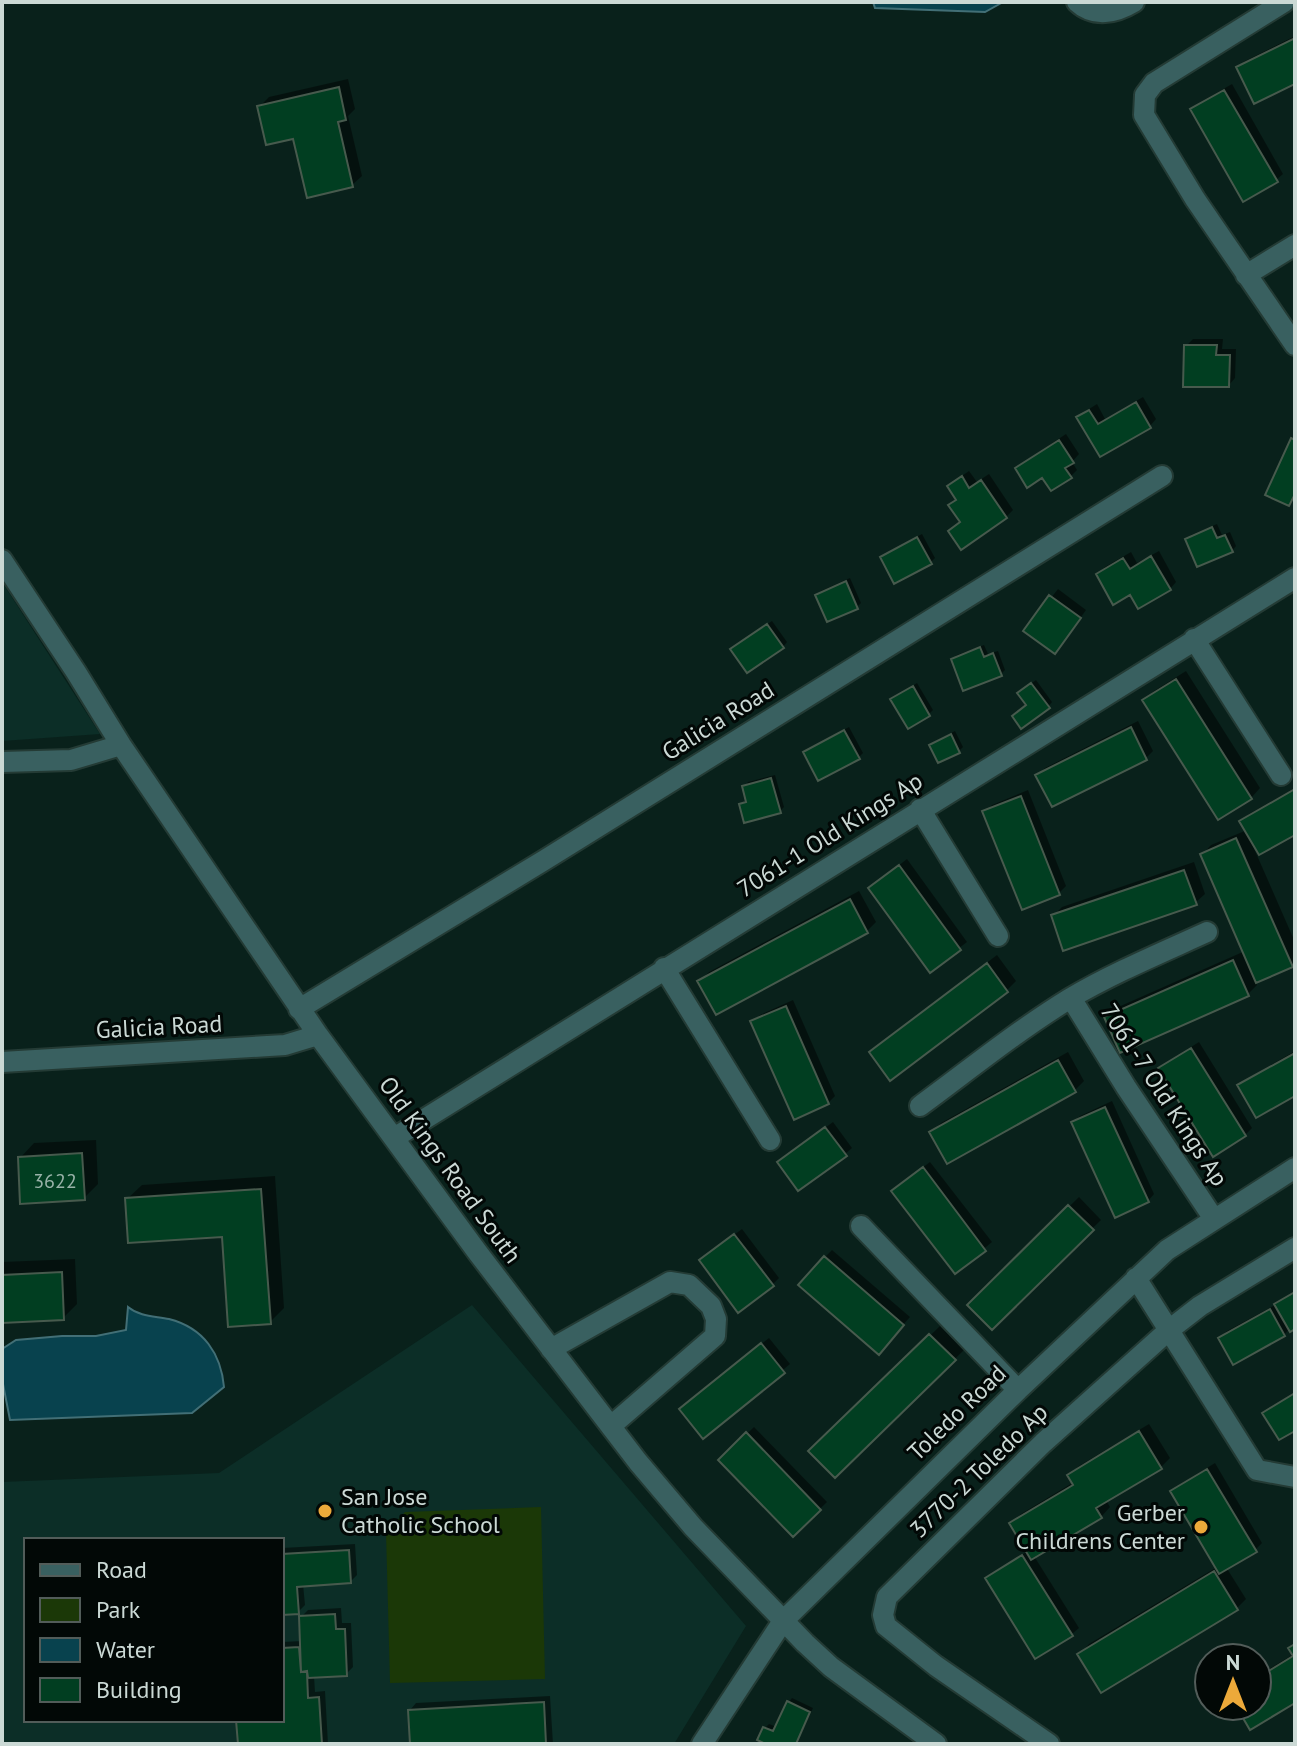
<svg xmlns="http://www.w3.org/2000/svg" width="1297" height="1746" font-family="'PT Sans',sans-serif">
<rect width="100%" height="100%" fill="#09211b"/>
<path fill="#0c2e27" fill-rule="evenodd" d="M2 582 100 734 2 741Z
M472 1305 746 1626 674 1744H2V1482L219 1473ZM26 1540H282V1720H26Z"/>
<path fill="#1b3807" d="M541 1507 545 1679 390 1683 386 1532 405 1512Z"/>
<path fill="#08424e" stroke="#426f76" stroke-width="2" d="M873 2H1003L985 12 875 8Z
M128 1307C140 1317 155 1316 169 1319 204 1328 221 1354 224 1387L192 1413 10 1420 2 1379V1349L16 1340 62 1336H96L126 1330Z"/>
<path fill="#0007" d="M1295 36V82L1238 67 1245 61Z
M348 79 355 109 348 116 362 176 352 185 259 107 269 97Z
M1232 84 1283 174 1276 180 1192 110 1199 103Z
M1193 339H1223L1222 349H1236L1235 378 1229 385 1186 346Z
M1143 397 1156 419 1150 426 1100 455 1079 418 1086 411 1097 404 1105 419Z
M1066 434 1079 454 1072 462 1077 470 1070 477 1043 475 1017 468 1024 462Z
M969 471 977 482 989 474 1013 510 1006 517 962 521 951 505 957 498 956 480Z
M1217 524 1222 535 1230 532 1236 546 1232 551 1187 539 1191 535Z
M922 534 935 558 931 562 882 557 887 553Z
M1159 551 1176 582 1170 589 1131 592 1098 574 1105 567 1131 552 1137 563Z
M850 578 861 603 857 607 817 595 821 591Z
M1058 589 1086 610 1061 645 1026 630Z
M772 621 787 642 783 647 737 645Z
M984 645 988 654 998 651 1005 670 1001 674 953 659 957 655Z
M1186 671 1260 788 1251 798 1145 701 1154 691Z
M1036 680 1052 702 1048 707 1028 704 1024 689Z
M917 683 933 710 929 714 892 699Z
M1138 721 1153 751 1146 758 1038 775 1045 768Z
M849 727 863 753 859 757 805 752 809 748Z
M955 731 963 747 959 751 931 745 935 741Z
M775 775 784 807 780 811 741 804 748 799 744 787 748 782Z
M1295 788V832L1252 844 1295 942V962L1292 965 1255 981 1257 985 1248 994 1107 1018 1116 1008 1245 951 1202 855 1211 845 1247 830 1242 821 1249 814Z
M1028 790 1066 886 1059 893 985 812 992 805Z
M907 859 967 942 930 970 870 888Z
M1194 862 1205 894 1195 903 1053 916 1062 907Z
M859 891 876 922 867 931 700 981 709 972Z
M997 955 1016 981 1007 990 891 1078 871 1052 881 1043Z
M793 1000 835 1096 828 1103 753 1022 760 1015Z
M1199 1042 1252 1128 1245 1135 1160 1069 1167 1062Z
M1295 1051V1093L1240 1086 1247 1079Z
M1068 1052 1084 1081 1075 1090 931 1133 941 1123Z
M1112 1101 1154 1194 1148 1201 1073 1123 1080 1116Z
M833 1122 852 1148 845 1154 787 1156Z
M96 1140 98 1184 84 1198 20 1158 34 1143Z
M930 1162 992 1242 956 1272 901 1184Z
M275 1176 284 1308 270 1322 223 1235 127 1199 142 1185Z
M1079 1197 1101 1220 992 1327 970 1304Z
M742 1229 779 1278 772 1285 708 1254Z
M832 1250 910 1317 885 1345 825 1257Z
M75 1259 77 1304 63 1318 2 1321V1262Z
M1295 1291V1327L1290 1328 1284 1335 1220 1338 1227 1331 1277 1304Z
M940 1326 964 1350 835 1476 811 1452Z
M769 1338 790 1364 704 1436 689 1402Z
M1149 1424 1170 1458 1161 1467 1106 1500 1110 1507 1101 1517 1034 1556 1079 1628 1072 1634 987 1578 994 1572 1028 1551 1011 1524 1021 1514 1074 1482 1070 1475 1079 1466Z
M754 1427 827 1502 793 1535 720 1460Z
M1215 1463 1262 1543 1255 1550 1226 1567 1246 1599 1236 1609 1080 1654 1089 1644 1217 1567 1172 1492 1179 1485Z
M355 1544 357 1575 350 1582 303 1584 305 1605 298 1612 282 1613V1548Z
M341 1608 342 1623H351L353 1667 346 1674 314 1676 315 1692 325 1691 328 1744H240L238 1720H282V1642L302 1641 301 1617 308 1610Z
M1295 1644V1701L1251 1727 1238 1706H1257V1676L1294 1654Z
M550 1696 553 1744H412L410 1710 416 1703Z
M792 1698 813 1708 796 1744H771L765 1728 769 1724 777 1727 788 1703Z"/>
<path fill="#013e21" stroke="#475a4d" stroke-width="2" d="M1295 38V84L1254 104 1236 67Z
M339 87 346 120 338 122 353 187 307 198 293 139 266 145 257 106Z
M1224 90 1278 182 1243 202 1190 109Z
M1184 345H1217L1216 355H1230L1229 387H1183Z
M1136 402 1151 428 1100 457 1076 417 1089 410 1098 424Z
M1291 438 1295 440V494L1289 506 1265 495Z
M1059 440 1074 463 1065 468 1072 478 1051 491 1042 478 1027 488 1015 468Z
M962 476 969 488 981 480 1007 518 961 550 948 531 960 522 948 505 956 500 947 486Z
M1212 527 1217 538 1225 535 1233 552 1197 567 1185 539Z
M917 537 932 564 894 584 880 557Z
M1151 556 1171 590 1138 609 1130 595 1113 605 1096 574 1123 558 1130 569Z
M846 581 858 609 827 622 815 595Z
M1049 595 1081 618 1055 654 1023 631Z
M767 624 784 648 747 673 730 649Z
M980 647 984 657 993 653 1002 676 963 691 951 659Z
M1176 679 1252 799 1218 820 1142 700Z
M1031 683 1050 708 1021 729 1012 716 1026 705 1017 693Z
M913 686 930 716 908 729 890 699Z
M1131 727 1147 760 1052 807 1035 775Z
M844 730 860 759 818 781 803 752Z
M951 734 960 753 938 763 929 745Z
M771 778 781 813 744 823 739 804 746 802 742 786Z
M1295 789V835L1259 855 1239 821Z
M1021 796 1060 895 1022 910 982 811Z
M1236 838 1293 967 1256 983 1200 854Z
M899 865 961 950 930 973 868 888Z
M1184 870 1197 905 1063 951 1051 915Z
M850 899 868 933 716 1015 697 981Z
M1233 960 1249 996 1120 1053 1104 1017Z
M987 963 1008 992 890 1081 869 1052Z
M786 1006 829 1104 794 1120 750 1021Z
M1191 1048 1246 1136 1213 1157 1158 1068Z
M1295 1053V1096L1256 1118 1237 1085Z
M1058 1060 1076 1092 947 1164 929 1132Z
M1105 1107 1149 1202 1115 1218 1071 1122Z
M825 1127 847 1156 798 1191 777 1162Z
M82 1153 85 1200 20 1204 18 1157Z
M923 1167 986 1251 955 1274 891 1191Z
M261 1189 271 1324 228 1327 222 1237 128 1243 125 1198Z
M1068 1205 1094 1230 992 1330 967 1305Z
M734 1234 774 1286 738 1313 699 1260Z
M824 1256 904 1325 879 1355 798 1285Z
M62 1272 64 1320 2 1323V1275Z
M1295 1292V1329L1290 1332 1274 1304Z
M1270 1309 1285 1336 1233 1365 1218 1338Z
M929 1334 956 1360 835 1478 808 1451Z
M761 1343 785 1373 703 1439 679 1409Z
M1295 1393V1431L1279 1440 1262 1413Z
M1139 1431 1162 1469 1096 1508 1102 1518 1031 1560 1009 1523 1073 1485 1067 1475Z
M746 1432 821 1510 793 1537 718 1460Z
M1207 1469 1257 1552 1219 1574 1170 1491Z
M349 1550 351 1583 297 1587 299 1614 282 1615V1554Z
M1022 1555 1073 1636 1035 1659 985 1578Z
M1214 1571 1238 1610 1101 1693 1077 1654Z
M335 1614 336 1629H345L347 1676 308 1678 307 1671 301 1672 299 1616Z
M1295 1644V1703L1250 1730 1236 1706H1257V1678L1293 1656 1288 1648Z
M299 1647 301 1672H307L308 1698 319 1697 322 1744H238L236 1720H282V1648Z
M787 1701 810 1712 796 1744H766L757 1740 763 1727 773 1731Z
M544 1702 546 1744H410L408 1710Z"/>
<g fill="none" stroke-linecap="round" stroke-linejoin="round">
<g stroke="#243b35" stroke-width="24">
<path id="minor" d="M1077 2C1094 18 1116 13 1134 2
M1284 2 1154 83 1145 95 1144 115 1195 199 1295 345
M1246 275 1295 245
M2 560 76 672 121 745 318 1035 478 1253 638 1462 693 1527 805 1643 831 1667 936 1744
M1194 639 1281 775
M2 762 71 760 121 745
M920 809 998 936
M664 968 770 1140
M1071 998 1126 1087 1214 1219
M299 1009 543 861 1162 476
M2 1062 285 1045 318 1035
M920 1106C969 1070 1017 1031 1069 999 1113 973 1161 953 1207 932
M394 1138 1295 578
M861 1226 1018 1390
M1136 1278 1257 1470 1295 1477
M551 1349 670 1282 689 1285 711 1306 716 1319 715 1336 611 1426
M702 1744 783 1621 1018 1390 1167 1250 1295 1168
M1049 1744 936 1666 886 1626 883 1615 887 1597 1043 1443 1169 1330 1200 1306 1295 1248"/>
</g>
<use href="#minor" stroke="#396060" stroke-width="20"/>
</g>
<g fill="#eca93a" stroke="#020806" stroke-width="3">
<circle cx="325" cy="1511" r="8"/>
<circle cx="1201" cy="1527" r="8"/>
</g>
<g text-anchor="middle" stroke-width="6" stroke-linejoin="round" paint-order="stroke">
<g font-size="20" fill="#98b2a8">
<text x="55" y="1188">3622</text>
</g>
<g font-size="24" fill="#cbd9d5" stroke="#020806">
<text transform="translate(718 721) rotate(-32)" y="8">Galicia Road</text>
<text transform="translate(830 835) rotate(-32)" y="8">7061-1 Old Kings Ap</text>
<text transform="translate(159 1027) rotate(-3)" y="8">Galicia Road</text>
<text transform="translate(1164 1095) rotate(57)" y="8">7061-7 Old Kings Ap</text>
<text transform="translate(450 1170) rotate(54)" y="8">Old Kings Road South</text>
<text transform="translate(957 1413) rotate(-44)" y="8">Toledo Road</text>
<text transform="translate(979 1471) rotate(-44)" y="8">3770-2 Toledo Ap</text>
</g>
<g font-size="24" fill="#cbd9d5" stroke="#020806" text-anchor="start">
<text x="341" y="1505">San Jose<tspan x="341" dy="28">Catholic School</tspan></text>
<text x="1185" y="1521" text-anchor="end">Gerber<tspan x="1185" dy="28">Childrens Center</tspan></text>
</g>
</g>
<rect width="1297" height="1746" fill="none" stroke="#cbd9d5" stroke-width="8"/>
<rect x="24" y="1538" width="260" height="184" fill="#020806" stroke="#525c59" stroke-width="2"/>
<rect x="40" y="1564" width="40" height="12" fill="#396060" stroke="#525c59" stroke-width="2"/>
<text x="96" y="1578" font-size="24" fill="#cbd9d5">Road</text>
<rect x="40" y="1598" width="40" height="24" fill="#1b3807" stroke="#525c59" stroke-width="2"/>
<text x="96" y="1618" font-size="24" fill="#cbd9d5">Park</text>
<rect x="40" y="1638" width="40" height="24" fill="#08424e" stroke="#525c59" stroke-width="2"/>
<text x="96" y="1658" font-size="24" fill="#cbd9d5">Water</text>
<rect x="40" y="1678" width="40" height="24" fill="#013e21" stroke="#525c59" stroke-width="2"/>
<text x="96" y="1698" font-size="24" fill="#cbd9d5">Building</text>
<g transform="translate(1233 1682)"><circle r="38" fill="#020806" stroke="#525c59" stroke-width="2"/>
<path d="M0-6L14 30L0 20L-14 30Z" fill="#eca93a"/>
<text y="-12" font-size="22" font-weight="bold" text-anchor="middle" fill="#cbd9d5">N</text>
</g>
</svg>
